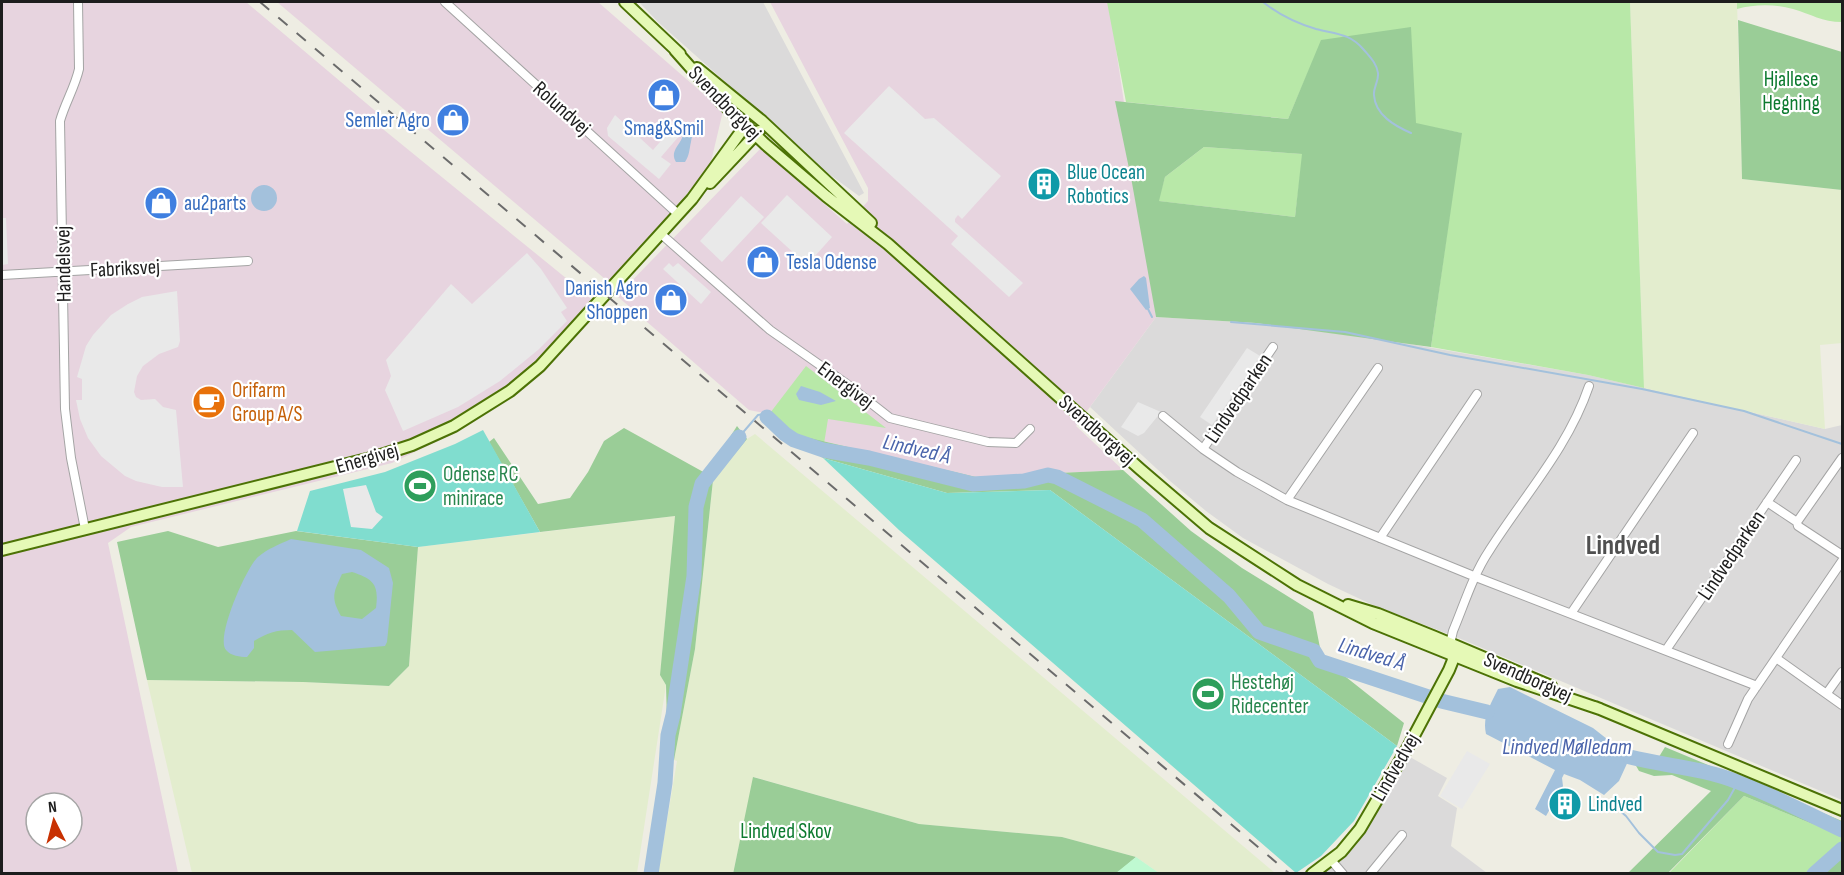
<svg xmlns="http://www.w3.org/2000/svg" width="1844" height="875" font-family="'Sofia Sans Condensed',sans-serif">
<rect width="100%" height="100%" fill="#eeede3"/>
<path fill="#dbdada" d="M639 2H763L864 193 859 196 829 174 658 22Z
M1156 317 1256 323 1393 341 1588 375 1825 429 1842 425V800L1461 639 1373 605 1328 584 1243 538 1206 511 1170 481 1090 407Z
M1410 757 1447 778 1438 796 1457 808 1451 846 1487 873 1321 874 1356 845Z"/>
<path fill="#e7d4df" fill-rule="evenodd" d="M2 2H246L379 114 373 121 588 296 601 309 520 390 450 435 392 463 131 527 108 543 178 873 2 874ZM36 803H72V839H36Z
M277 2H598L723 111 710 166 611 284Z
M770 2H1109L1156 317 1076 426 1123 470 976 477 801 436 769 414 749 410 617 296 761 148 847 224 868 201V188Z"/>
<path fill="#e3edce" d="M1630 2H1737L1742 179 1842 190V343L1820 345 1825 429 1644 388Z
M755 434 1275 873H1159L1136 857 1062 837 919 824 754 777 733 873 658 874 677 761 674 760 695 649 713 480 747 439Z
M675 516 660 675 666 685 637 873H192L147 680 303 682 389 686 409 666 418 547Z"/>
<path fill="#b8e8a8" d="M1107 2H1630L1644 388 1588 375 1431 347 1461 133 1416 124 1322 40 1288 119 1126 102Z
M1737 2H1842V22C1822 22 1811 14 1793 9 1775 4 1755 4 1737 9Z
M1204 147 1303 154 1295 217 1158 201 1165 177Z
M806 366 886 428 828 419 823 450C795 440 788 438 767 417Z
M1744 796 1842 836V842L1805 873 1668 874Z"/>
<path fill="#9acd97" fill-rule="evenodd" d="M1738 20 1842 52V190L1742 179Z
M1411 27 1416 123 1462 133 1431 347 1256 323 1156 317 1132 183 1115 101 1288 119 1321 40ZM1204 147 1302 154 1295 217 1159 201 1165 177Z
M737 426 747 439 713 480 695 649 674 760 668 758 666 685 660 675 675 516 540 532 489 442 494 438 538 504 570 498 588 472 604 441 624 428 707 474Z
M801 436 976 477 1123 470 1191 531 1242 568 1313 612 1322 658 1404 723 1397 746 1050 490 947 493 823 458Z
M168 531 218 547 296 531 418 547 409 666 389 686 303 682 147 680 117 542Z
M1665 747 1842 821V836L1744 796 1668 873H1628L1711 791 1672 775 1654 776 1639 771 1635 764 1639 760 1654 765Z
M753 777 919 824 1062 837 1136 857 1116 874H733Z
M1842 842V873H1805Z"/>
<path fill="#bff9d1" d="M1136 857 1159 873H1116Z"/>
<path fill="#80ddcf" d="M483 430 540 532 418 547 297 531 310 491 385 472 455 444Z
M823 458 947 493 1050 490 1397 746 1354 821 1321 856 1296 873 899 530Z"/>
<path fill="#e9e9e9" d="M889 86 925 119 934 118 1001 176 962 219 958 215 955 219V222L1023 283 1009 297 951 244 958 236 844 133Z
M615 115 653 150 679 120 680 135 661 157 671 164 659 179 608 136 607 128Z
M787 195 832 237 807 265 761 223Z
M741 196 764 217 722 262 700 241Z
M2 218H6L8 264 2 265Z
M527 253 541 269 567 308 561 312 567 321 538 350 500 381 458 407 403 431 385 390 391 376 386 360 451 284 472 304Z
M669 263 673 267 678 263 711 292 701 304 663 269Z
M177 291 180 341 178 347 159 354 143 366 137 376 134 392 136 397 141 400 155 399 163 407 176 410 183 487H162L136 481 125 476 101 456 88 438 80 419 76 400H82V379L77 377 86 346 93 335 111 315 128 304 142 297Z
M1247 348 1260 356 1212 425 1200 417Z
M1138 402 1161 412 1144 433 1138 436 1121 427Z
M366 485 376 512 383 517 372 529 351 527 343 489Z
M1467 751 1490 764 1462 809 1440 796Z"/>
<path fill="#a3c1dc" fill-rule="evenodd" d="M694 122C696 130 692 134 691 142 689 150 690 154 685 162H676C670 152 678 147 682 138 684 133 686 128 688 123Z
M251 198a13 13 0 1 1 26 0a13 13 0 1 1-26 0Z
M1144 276 1146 278 1150 308 1146 310 1130 289 1139 279Z
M801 386 820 392 836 401 821 405 799 400 796 394Z
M291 539 361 550 389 568 393 583 387 642 385 646 315 652 292 630C276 630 267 633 254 641V648L247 657C240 657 231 656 226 650 215 638 247 566 258 557 267 549 280 544 291 539ZM352 572C374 579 379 585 376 608L362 619 341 616C330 597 334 592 342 574Z
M1510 687 1593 728 1630 757 1619 781 1604 795 1580 780 1564 774 1562 778 1563 786 1546 816 1535 809 1555 770 1486 734C1482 717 1491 704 1498 689Z"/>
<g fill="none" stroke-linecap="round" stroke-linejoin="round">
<path stroke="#a3c1dc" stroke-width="2" d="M1263 2C1278 14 1296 23 1316 29 1335 34 1350 33 1364 50 1370 57 1377 64 1378 73 1379 81 1373 88 1374 95 1375 115 1395 126 1411 133
M1148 309 1152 317
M1231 322 1345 332 1450 355 1642 389 1744 411 1842 444
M739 437 758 415 764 414 767 417
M1613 805 1626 816 1639 833 1658 852 1675 855 1682 854 1728 800 1738 782"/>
<path stroke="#a3c1dc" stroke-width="15" d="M767 417 785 434 794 440 823 450 869 458 973 484 1024 481 1048 475 1057 477 1142 520 1229 596 1259 632 1314 651 1320 661 1441 701 1487 712
M1630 757C1666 766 1703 768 1738 782 1773 795 1808 814 1842 830
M651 874 665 783 668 735 673 715 694 576 696 507 702 484 739 437
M1814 874 1842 849"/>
<g stroke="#a4a4a4" stroke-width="10">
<path id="street" d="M78 2 79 69C75 87 65 103 60 121L65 409 71 458 85 529
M445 2 678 214
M661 234 770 330 844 382 890 418 988 442 1016 443 1030 429
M2 275 248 261
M1163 416 1203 449 1237 472 1287 500 1476 577 1757 686
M1203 449 1273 347
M1287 500 1378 368
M1767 502 1797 522 1842 458
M1797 522 1798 526 1842 555
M1380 538 1477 394
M1572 612 1693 433
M1450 644 1453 631C1464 605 1473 575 1489 551 1523 497 1568 448 1589 386
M1666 650 1796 460
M1776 658 1842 705
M1827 693 1842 672
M1728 744 1748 699 1842 561
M1331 860 1343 874
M1370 874 1402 835"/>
</g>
<g stroke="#4c7205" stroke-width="14">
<path id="secondary" d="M625 2 680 54
M675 50 722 103 765 144 826 196 888 244 1140 469 1209 528 1297 585 1373 623 1517 681 1600 709
M697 68 762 121 871 223
M710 183 759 131
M2 550 375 457 412 445 454 426 510 391 540 366 692 199 745 126
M1348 605 1378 614 1435 637 1551 686
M1595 707 1842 810
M1312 874 1341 852 1360 829 1408 747 1449 670 1453 660 1451 650"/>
</g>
<use href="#street" stroke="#fff" stroke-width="8"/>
<use href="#secondary" stroke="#e5f9b6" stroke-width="10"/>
<path stroke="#6b6b6b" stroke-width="2" stroke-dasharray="12 12" stroke-linecap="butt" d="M260 2 1290 874"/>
</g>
<defs>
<g id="shop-disc" transform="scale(1.725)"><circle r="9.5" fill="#3f7fe0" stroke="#fff"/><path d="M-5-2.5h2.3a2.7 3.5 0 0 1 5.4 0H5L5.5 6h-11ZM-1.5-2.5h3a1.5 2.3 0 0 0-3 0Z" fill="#fff"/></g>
<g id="building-disc" transform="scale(1.725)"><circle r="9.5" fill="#0f9aa8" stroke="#fff"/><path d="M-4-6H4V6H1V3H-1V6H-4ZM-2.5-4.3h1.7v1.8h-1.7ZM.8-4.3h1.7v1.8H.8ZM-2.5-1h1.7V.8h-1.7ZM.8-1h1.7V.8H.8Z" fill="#fff"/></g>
<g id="cafe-disc" transform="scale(1.725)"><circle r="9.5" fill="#e8710a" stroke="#fff"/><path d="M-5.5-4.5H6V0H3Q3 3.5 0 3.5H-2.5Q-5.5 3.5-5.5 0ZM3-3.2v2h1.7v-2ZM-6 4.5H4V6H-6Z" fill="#fff"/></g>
<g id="stadium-disc" transform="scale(1.725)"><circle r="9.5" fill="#2e9e5b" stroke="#fff"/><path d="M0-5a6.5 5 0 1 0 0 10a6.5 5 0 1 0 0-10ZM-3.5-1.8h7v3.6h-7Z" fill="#fff"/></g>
</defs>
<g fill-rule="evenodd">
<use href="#shop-disc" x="664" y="95"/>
<use href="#shop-disc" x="453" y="120"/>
<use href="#building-disc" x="1044" y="184"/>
<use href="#shop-disc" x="161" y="203"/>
<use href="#shop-disc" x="763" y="262"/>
<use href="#shop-disc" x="671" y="300"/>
<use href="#cafe-disc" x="209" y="402"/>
<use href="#stadium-disc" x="420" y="486"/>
<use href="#stadium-disc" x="1208" y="694"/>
<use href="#building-disc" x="1565" y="804"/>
</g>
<g text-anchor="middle" stroke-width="4.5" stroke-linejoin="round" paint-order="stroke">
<g font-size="21" fill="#0c7a2f" stroke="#fff">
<text x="1791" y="86">Hjallese<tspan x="1791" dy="24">Hegning</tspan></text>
<text x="786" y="838">Lindved Skov</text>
</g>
<g font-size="21" fill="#1d1d1d" stroke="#fff">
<text transform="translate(725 103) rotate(46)" y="7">Svendborgvej</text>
<text transform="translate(562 108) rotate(42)" y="7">Rolundvej</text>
<text transform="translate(63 264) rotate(-91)" y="7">Handelsvej</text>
<text transform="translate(125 268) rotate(-3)" y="7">Fabriksvej</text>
<text transform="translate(846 385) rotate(37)" y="7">Energivej</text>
<text transform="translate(1238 398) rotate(-56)" y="7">Lindvedparken</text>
<text transform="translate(1097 430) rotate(42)" y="7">Svendborgvej</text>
<text transform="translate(367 458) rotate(-16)" y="7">Energivej</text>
<text transform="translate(1731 555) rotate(-56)" y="7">Lindvedparken</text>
<text transform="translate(1528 677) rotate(24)" y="7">Svendborgvej</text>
<text transform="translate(1395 767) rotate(-60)" y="7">Lindvedvej</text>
</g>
<g font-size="21" fill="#366cbe" stroke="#fff" text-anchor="end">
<text x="430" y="127">Semler Agro</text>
<text x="664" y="135" text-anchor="middle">Smag&amp;Smil</text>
<text x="184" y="210" text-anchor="start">au2parts</text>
<text x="786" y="269" text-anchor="start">Tesla Odense</text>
<text x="648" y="295">Danish Agro<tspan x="648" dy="24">Shoppen</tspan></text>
</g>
<g font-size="21" fill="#0d838f" stroke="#fff" text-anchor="start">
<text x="1067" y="179">Blue Ocean<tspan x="1067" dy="24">Robotics</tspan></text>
<text x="1588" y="811">Lindved</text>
</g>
<g font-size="21" fill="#c56008" stroke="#fff" text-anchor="start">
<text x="232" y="397">Orifarm<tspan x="232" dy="24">Group A/S</tspan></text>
</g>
<g font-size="21" fill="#27864d" stroke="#fff" text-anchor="start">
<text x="443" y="481">Odense RC<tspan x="443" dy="24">minirace</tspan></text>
<text x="1231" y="689">Hestehøj<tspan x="1231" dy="24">Ridecenter</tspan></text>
</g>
<g font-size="22" font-style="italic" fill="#4a64ab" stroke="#fff">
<text transform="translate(917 448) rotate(13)" y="8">Lindved Å</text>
<text transform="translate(1372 653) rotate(17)" y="8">Lindved Å</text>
<text x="1567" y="754">Lindved Mølledam</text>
</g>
<g font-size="27" font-weight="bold" fill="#505050" stroke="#fff">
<text x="1623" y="554">Lindved</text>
</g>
</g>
<rect width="1844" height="875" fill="none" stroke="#1d1d1d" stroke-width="6"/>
<g transform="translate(54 821) rotate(354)"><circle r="28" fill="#ffffff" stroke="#a5a5a5" stroke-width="1.5"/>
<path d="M0-4.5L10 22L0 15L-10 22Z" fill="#c83102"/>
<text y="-9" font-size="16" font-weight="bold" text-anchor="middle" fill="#1d1d1d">N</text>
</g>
</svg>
